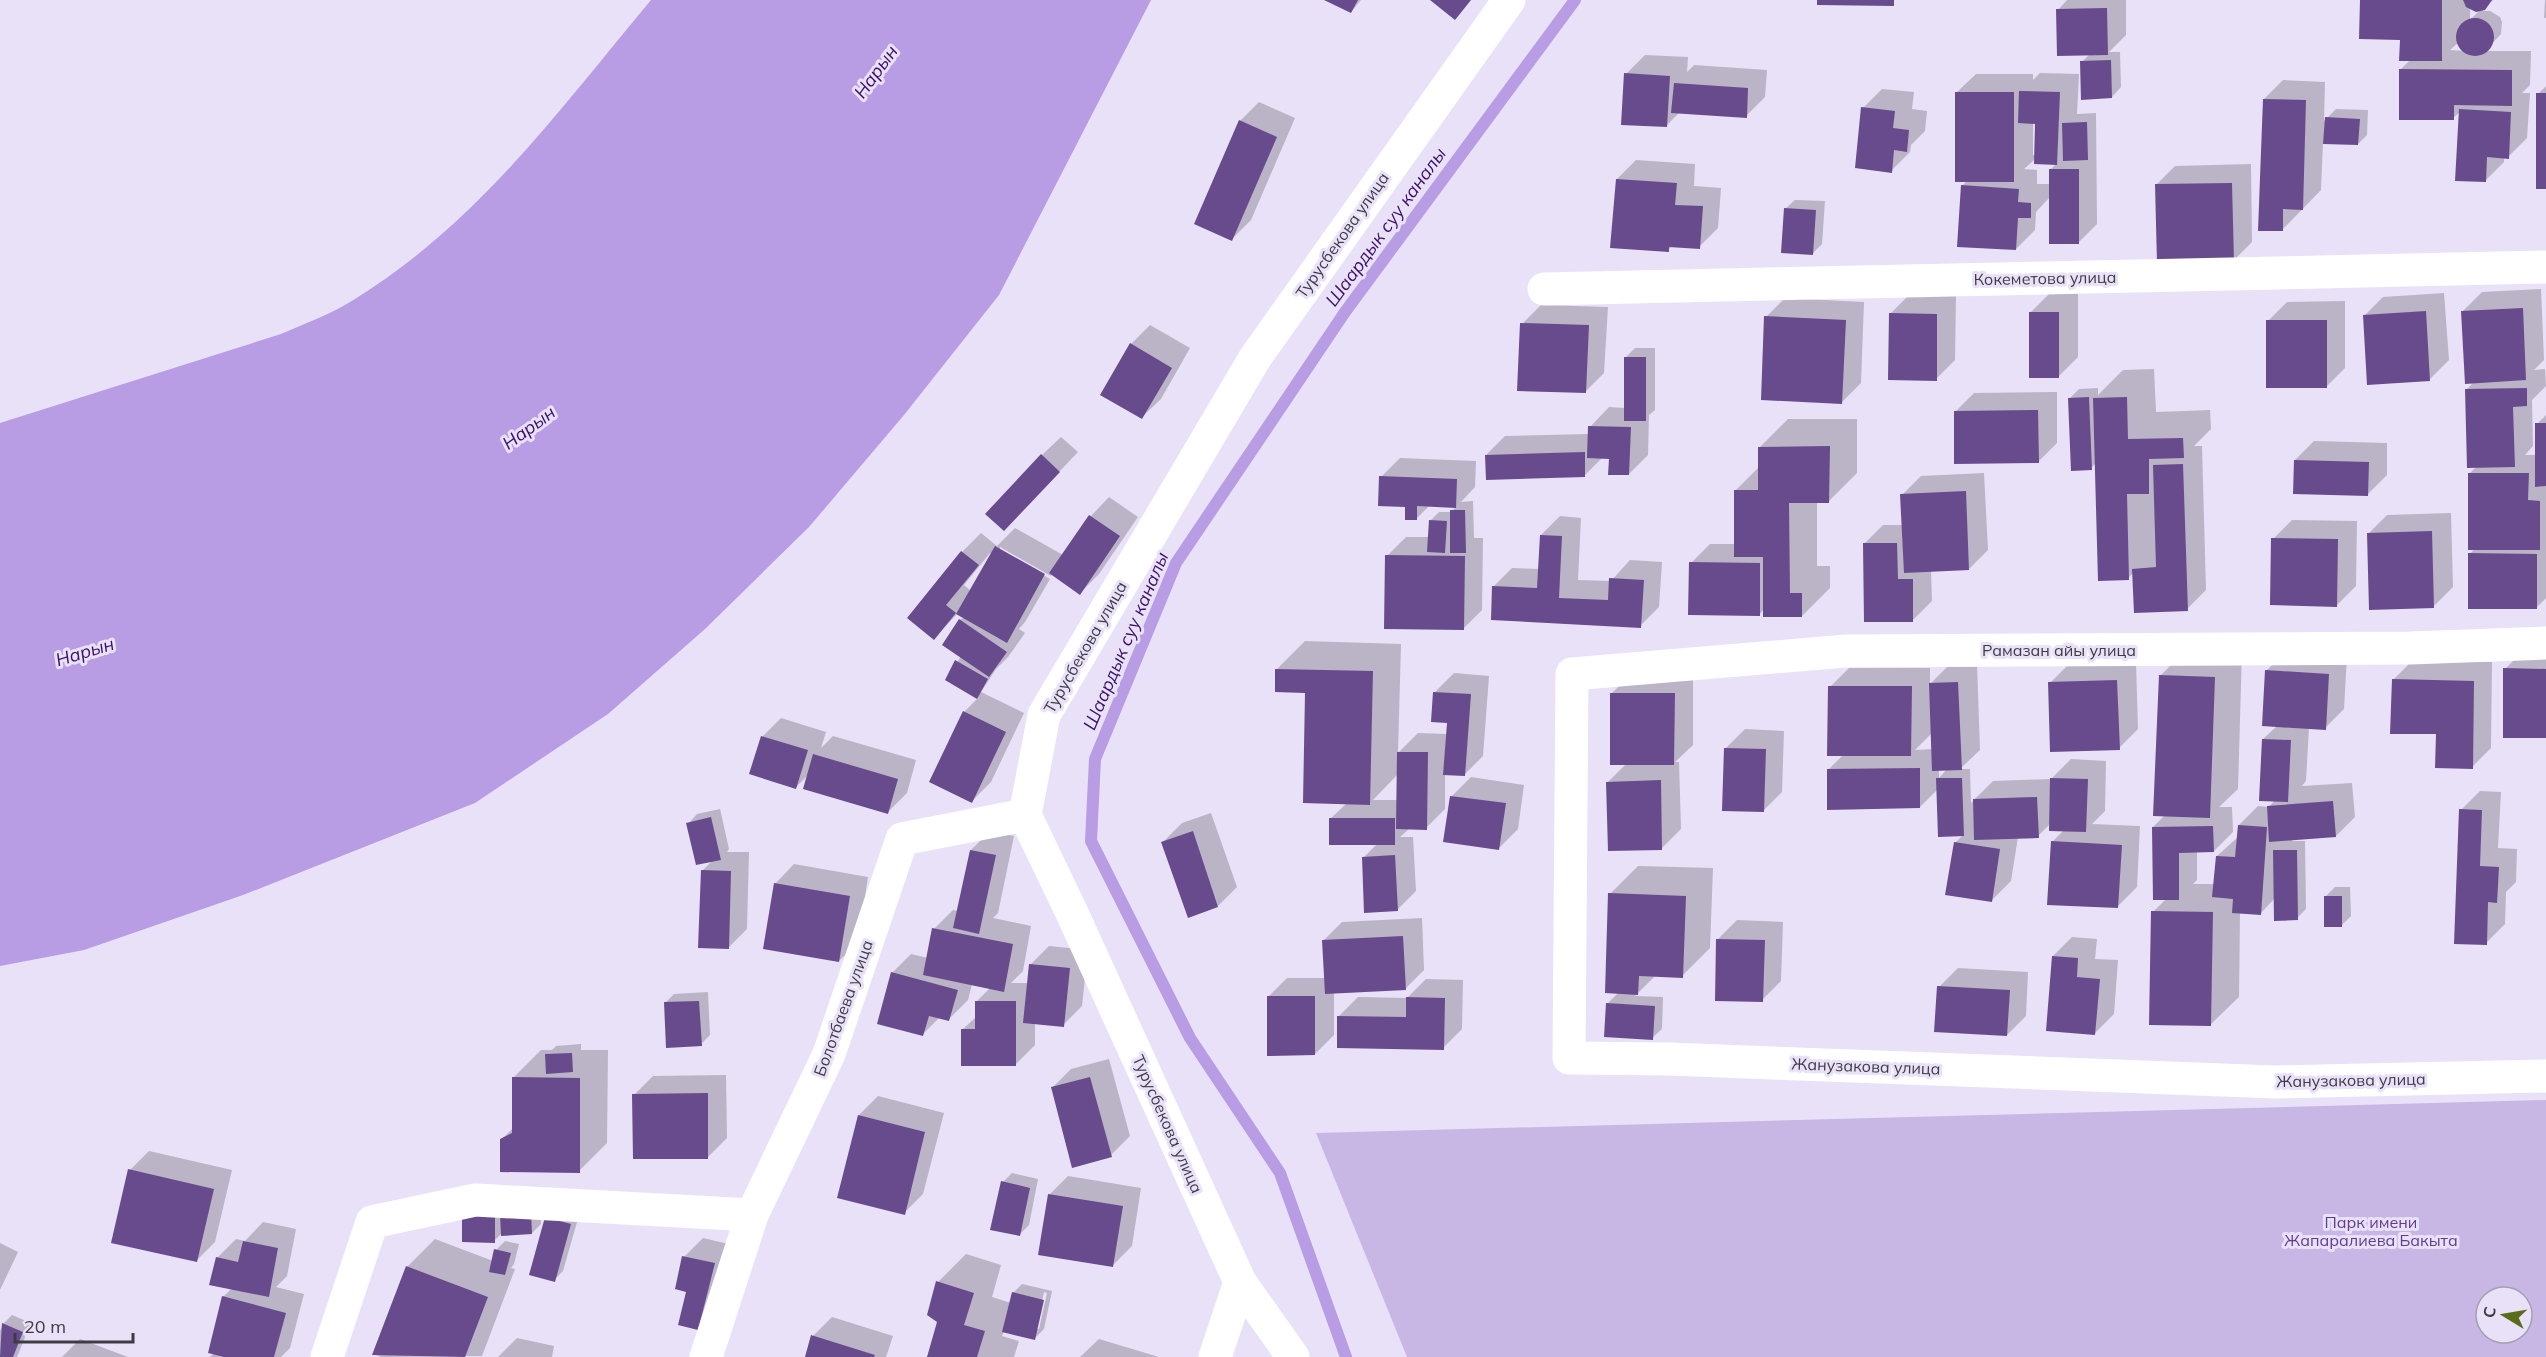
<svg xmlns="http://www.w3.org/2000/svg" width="2546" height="1357" font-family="Mulish,sans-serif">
<rect width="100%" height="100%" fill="#e9e1f8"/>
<path fill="#c8b6e5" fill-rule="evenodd" d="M2546 1100V1357H1407L1316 1133ZM2486 1297H2522V1333H2486Z"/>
<path fill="#b89ce4" d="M651 0H1151L999 295 904 415 809 527 705 629 608 714 475 803 243 895 84 950 0 966V423L281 334C306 323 332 314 355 299 479 222 559 110 651 0Z"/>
<path fill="#0003" fill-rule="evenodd" d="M1327 0H1361L1351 12Z
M2067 0H2126V35L2109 52H2120L2121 87 2112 97 2082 62 2090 54 2058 10Z
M2361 0H2493L2482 11H2490L2500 17 2502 22 2501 34 2485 51H2531L2530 85 2522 93H2530L2527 138 2508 157H2504V162L2485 181 2460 112 2453 118 2401 69 2411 59 2402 38ZM2470 9H2481L2470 20ZM2459 42 2465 51 2450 50Z
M2545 0H2546V18H2544Z
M1645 55 1688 57 1687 72 1694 65 1767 70 1765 97 1746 116 1680 112 1666 126 1626 74Z
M2040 73 2079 74 2077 114 2096 113 2097 224 2078 243 2050 197 2036 212 2035 230 2016 249 1962 186 1968 180 1956 93 1976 74H2033V80ZM2033 122H2036L2035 155H2033ZM2035 159 2057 163 2050 170V184H2037V170L2024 169Z
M2283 80 2325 82 2324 121 2336 109 2368 110 2367 135 2358 144 2323 142 2321 190 2282 230 2264 99Z
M2546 86V188L2538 94Z
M1882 89 1914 92 1912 109 1927 111 1925 131 1911 145 1910 152 1891 171 1863 108Z
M1259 102 1295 118 1251 220 1232 239 1240 121Z
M1636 160 1695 164 1694 186 1721 188 1718 228 1699 247 1673 245 1668 250 1617 179Z
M2251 164 2252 242 2233 261 2156 185 2175 166Z
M1795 200 1825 201 1822 244 1813 253 1785 209Z
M2541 289 2544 360 2534 370 2545 369 2546 386 2532 400 2533 446 2525 455H2537V424L2546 415V598L2536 608 2470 554 2475 548 2469 474 2477 466 2466 390 2474 382 2463 311 2482 292Z
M2078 293V357L2059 376 2030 313 2049 294Z
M2444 293 2449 360 2430 379 2364 316 2383 297Z
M1909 295 1956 296 1955 360 1936 379 1890 314Z
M1785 298 1864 302 1861 383 1842 402 1766 317Z
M2345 301V368L2326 387 2268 321 2287 302Z
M1541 305 1608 307 1604 373 1585 392 1522 324Z
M1150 325 1190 348 1161 399 1142 417 1102 394 1131 344Z
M1635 348H1655V410L1649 415 1648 455 1629 474 1610 457H1603L1584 476 1486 455 1505 436 1589 434 1590 427 1609 407 1625 408 1626 357Z
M2154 369 2156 412 2210 410 2211 429 2194 446H2202L2206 590 2187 609 2134 572 2128 578 2096 463 2091 468 2070 398 2079 389 2098 388V395L2123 370Z
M2057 392V443L2038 462 1955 412 1974 393Z
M1788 419H1857V473L1829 501H1817V566H1830V588L1802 616 1764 609 1759 615 1691 563 1710 544H1735V491L1760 466V447Z
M1061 437 1078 452 1023 510 1042 455Z
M2314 441 2387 443V475L2368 494 2295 460Z
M1400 458 1476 461 1475 487 1461 502 1473 501 1474 538H1483L1482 610 1463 629 1387 556 1406 537H1429L1430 521 1439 512H1451L1456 507 1430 505 1416 519 1381 477Z
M1984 473 1988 550 1969 569 1931 570 1932 601 1913 620 1864 544 1883 525H1903L1902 495 1921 476Z
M1109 497 1138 517 1099 574 1080 593 1052 574 1051 576 1000 547V550L1050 579 1025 622 1019 629 1025 633 1008 657 996 669 981 692 1024 713 991 782 972 801 964 712 978 698 947 680 961 656 960 620 964 617 958 613 934 638 909 618 962 552 981 533 997 546 1015 528 1063 555 1091 516ZM990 553 992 554 971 591 964 585Z
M2451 513 2453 587 2434 606 2368 534 2387 515Z
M1560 516 1581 518 1578 580 1611 581 1630 560 1662 562 1659 607 1640 626 1493 587 1512 568 1539 569 1541 535Z
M2292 520 2357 521 2356 586 2337 605 2273 539Z
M1305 641 1401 644 1398 753 1418 733 1447 734 1448 722 1435 692 1454 673 1489 676 1483 756 1464 775 1445 773V809L1426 828H1410L1400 837H1413L1416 891 1397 910 1364 857 1378 843 1330 819 1347 803 1307 691 1277 669ZM1398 774V800H1373Z
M2188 648 2242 650 2238 789 2219 807H2232L2233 832 2214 851H2197V880L2193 884H2215L2217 856 2238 837 2239 825 2258 806 2269 807 2275 800 2263 739 2277 726 2266 671 2285 652 2347 655 2344 709 2325 728 2309 727 2306 781 2302 786 2352 783 2355 817 2336 836 2292 839V841H2305L2306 909 2297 918 2275 898 2260 914 2240 912 2239 997 2210 1025 2153 912 2166 899 2153 827 2165 815 2160 676Z
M2524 650H2546V737L2505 669Z
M2412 661 2492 662 2491 748 2472 767 2437 733 2393 680Z
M2136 662 2138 729 2119 748 2050 683 2069 664Z
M1977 663 1980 750 1960 769H1970L1971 803 1993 781 2051 779 2071 759 2106 761 2105 811 2092 824 2140 826 2137 887 2118 906 2052 842 2064 830 2050 824 2038 836 2018 837 2011 881 1992 900 1955 843 1963 835 1938 789 1920 807 1828 770 1844 754 1830 687 1849 668H1930V684L1949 665ZM1932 733 1933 749 1915 750ZM1947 769 1939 778V770Z
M1631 674H1693V745L1675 762H1679L1681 829 1662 848 1607 783 1626 764 1612 693Z
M781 718 826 732 821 748 833 736 916 760 907 793 888 812 809 774 796 787 762 737Z
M1745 729 1784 731 1782 792 1763 811 1726 748Z
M1471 777 1524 785 1518 829 1499 848 1452 796Z
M2480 791 2501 792 2498 848 2517 849 2516 882 2506 892 2505 924 2486 943 2461 810Z
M720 809 729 849 727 852H749L747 929 728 948 702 871 713 860 688 824 697 814Z
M1211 813 1237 887 1218 906 1163 842 1182 823Z
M990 831 1014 836 998 913 993 918 1031 926 1023 971 1011 983H1028L1030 965 1049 946 1088 950 1082 1006 1063 1025 1035 1023V1045L1016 1064 962 1030 977 1016 976 1002 991 987 972 984 968 1000 949 1019 940 1017 923 1034 892 973 911 954 928 958 934 929 953 910 958 911 971 850Z
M794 864 868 877 858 942 839 961 775 884Z
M1638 866 1713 868 1710 948 1682 976 1656 975 1635 996 1663 997 1662 1029 1652 1038 1607 1004 1619 992 1610 894Z
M2335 887H2350L2351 916 2342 925 2326 896Z
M1422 918 1424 970 1405 989 1334 992V1035L1315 1054 1268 997 1287 978H1325L1323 941 1342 922Z
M1737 920 1783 922 1781 981 1762 1000 1718 939Z
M2072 937 2097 939 2095 959 2118 960 2114 1014 2095 1033 2053 956Z
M1958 968 2028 972 2026 1016 2007 1035 1939 987Z
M1426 979 1463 980 1462 1029 1443 1048 1339 1016 1358 997 1407 998Z
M708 992 710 1035 701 1044 665 1003 674 994Z
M581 1044V1050H608L607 1143 579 1171 501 1140 513 1128V1078L541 1050H552L556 1046Z
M1109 1059 1130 1136 1111 1155 1052 1088 1071 1069Z
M726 1075 727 1138 708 1157 634 1095 653 1076Z
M878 1096 944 1113 923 1194 904 1213 859 1115Z
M149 1151 232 1170 215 1242 196 1261 130 1170Z
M1012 1173 1038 1179 1029 1225 1019 1235 1003 1182Z
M1068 1176 1141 1188 1132 1246 1113 1265 1049 1195Z
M540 1204 541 1224 532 1233 501 1234 494 1241 464 1216Z
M555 1208 579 1215 563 1271 554 1280Z
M263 1222 296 1229 287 1276 276 1287 304 1294 290 1348 281 1357H210L214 1353 223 1297 232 1288 217 1258 236 1239 245 1241Z
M703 1238 733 1245 698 1328 684 1257Z
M435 1239 493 1261 496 1250 505 1241 519 1244 514 1264 511 1268 515 1269 482 1356 381 1357 374 1354 407 1267Z
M0 1243 18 1252 0 1290Z
M966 1254 1001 1265 992 1297 1011 1303 1013 1293 1022 1284 1052 1291 1044 1329 1035 1338 1004 1331 1002 1336 1019 1341 1014 1357H928L939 1321 938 1282ZM1044 1292 1047 1293 1039 1329H1036Z
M12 1315 31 1323 17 1357H0V1331L3 1324Z
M832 1317 893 1336 886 1357H806L813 1336Z
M517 1338 554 1346 552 1357H498Z
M80 1339 128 1357H62Z
M1099 1339 1159 1357H1080Z"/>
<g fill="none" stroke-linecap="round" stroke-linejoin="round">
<path stroke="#b89ce4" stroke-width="12" d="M1346 1357 1280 1173 1190 1038 1091 841 1095 759 1176 563 1345 312 1575 0"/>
</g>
<path fill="#674b8d" d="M1324 0H1358L1351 13Z
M1430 0H1471L1455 20Z
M1817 0H1894V6L1817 5Z
M2360 0H2442V61H2399L2400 40 2359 39Z
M2463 0H2492L2485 10 2476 12 2466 7Z
M2107 8 2108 55 2057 56 2056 9Z
M2456 37a19 19 0 1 1 38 0a19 19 0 1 1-38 0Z
M2111 60 2112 98 2081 100 2080 61Z
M2399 69 2512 70V106L2454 105V120H2399Z
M1624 73 1670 76 1667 127 1621 125Z
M1674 83 1748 88 1747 118 1671 113Z
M2019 91 2060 92 2057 165 2034 164 2035 124 2018 123Z
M1955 92H2014V182H1955Z
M2536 93H2546V189H2536Z
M2263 99 2306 100 2303 210 2283 209V231H2258Z
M1861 107 1895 111 1893 128 1909 130 1907 152 1894 150 1892 173 1855 168Z
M2459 109 2511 112 2509 159 2487 157 2486 182 2455 181Z
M2325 117 2360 119 2358 145 2323 144Z
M1239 120 1277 137 1232 241 1194 224Z
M2087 122 2088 160 2063 161 2062 123Z
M2049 169H2079V244H2049Z
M1616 179 1677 183 1675 205 1703 206 1700 249 1669 247V252L1610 248Z
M2232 183 2234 262 2157 263 2155 184Z
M1961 185 2019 189 2018 202 2031 203V218H2018L2016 250 1957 247Z
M1784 208 1816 210 1813 255 1781 253Z
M2523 308 2526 380 2465 384 2461 311Z
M2426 311 2430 381 2367 385 2363 315Z
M2029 312H2059V378H2029Z
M1889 313 1937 314V381L1888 380Z
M1764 316 1846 320 1842 404 1761 400Z
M2266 320H2327V388H2266Z
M1520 323 1589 325 1586 393 1517 391Z
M1130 343 1172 368 1142 419 1100 395Z
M1624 357H1646V421H1624Z
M2527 388V406L2513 407 2515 467 2467 468 2465 389Z
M2089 397 2092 470 2071 471 2068 398Z
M2127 397 2128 439 2183 438 2184 458 2149 459V494H2127L2129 580 2098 581 2093 398Z
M2038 410 2039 463 1954 464V411Z
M2535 423H2546V486L2535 487Z
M1588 426 1631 427 1629 475H1608L1609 459 1587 458Z
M1830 446 1829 503H1789L1790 593H1802V617H1763V557H1734V490H1758V447Z
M1585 452V477L1486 480 1485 455Z
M1041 454 1060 472 1004 531 985 514Z
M2294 460 2369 462 2368 496 2293 494Z
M2183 464 2188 611 2134 613 2132 569 2156 567 2153 465Z
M2468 473H2529L2528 500 2540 501V550H2468Z
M1379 476 1457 479 1456 508 1417 506V520H1405V507L1378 506Z
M1966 491 1969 570 1904 573 1900 494Z
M1450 510H1465L1466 553H1450Z
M1089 515 1120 536 1080 595 1049 573Z
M1429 520 1447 521 1445 553 1427 552Z
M2432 531 2434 608 2369 610 2367 533Z
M1540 535 1562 536 1559 598 1608 600 1609 578 1644 580 1641 628 1491 620 1492 586 1537 588Z
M2271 538 2338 539 2337 607 2270 605Z
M1863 543H1897L1898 579H1913V622H1864Z
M995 546 1045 574 1007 643 956 614Z
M961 551 979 565 946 605 956 613 934 640 907 618Z
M2468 553 2537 554V609H2468Z
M1385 555 1465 556 1464 630 1384 629Z
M1689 562 1760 563V616L1688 615Z
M959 619 1007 652 989 677 942 645Z
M955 660 988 679 977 699 945 680Z
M2503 668 2546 669V738H2503Z
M1275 669 1373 671 1370 805 1303 803 1305 693 1275 692Z
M2265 670 2329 674 2326 730 2262 726Z
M2159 675 2215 677 2210 818 2153 816Z
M2392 679 2474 681 2473 769 2435 768 2436 734H2390Z
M2117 680 2120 750 2050 752 2048 682Z
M1958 682 1962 770 1932 771 1929 683Z
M1828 686H1912L1911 756H1827Z
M1433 692 1471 694 1465 776 1443 775 1447 723 1431 722Z
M1610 693H1675L1674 765H1610Z
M963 711 1006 732 972 803 929 782Z
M761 736 808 750 796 789 749 774Z
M2262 739 2291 740 2288 802 2259 801Z
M1724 748 1766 749 1764 812 1722 811Z
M1397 752H1428L1427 830 1396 829Z
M813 754 898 779 888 814 803 789Z
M1920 768V808L1827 810V769Z
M1936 778H1962L1964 836 1938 837Z
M2050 778 2088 779 2086 832 2049 831Z
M1661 780 1662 850 1608 851 1606 782Z
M1450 796 1506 803 1499 850 1443 842Z
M2037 797 2039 838 1974 840 1973 799Z
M2333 801 2336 837 2269 842 2267 806Z
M2459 809 2482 810 2480 866 2499 867 2497 903 2488 902 2487 945 2454 944Z
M711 817 721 860 696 865 686 823Z
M1329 818H1395V845H1329Z
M2238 825 2267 827 2261 915 2232 913 2233 899 2212 897 2216 856 2235 857Z
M2213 826 2214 852 2179 853V900H2153L2152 827Z
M1193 831 1218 907 1188 918 1161 842Z
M2051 841 2122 845 2118 908 2047 905Z
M1954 842 2000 849 1992 902 1945 895Z
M970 850 996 855 979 934 953 928Z
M2273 850H2297L2298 920 2274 921Z
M1395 855 1398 911 1364 913 1362 857Z
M701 870 731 871 729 949 698 948Z
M774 883 850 896 839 962 763 949Z
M1608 893 1686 896 1683 978 1639 976 1638 995 1605 993Z
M2324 896H2342V927H2324Z
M2151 911 2213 912 2211 1026 2149 1025Z
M932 928 1013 944 1004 992 923 975Z
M1403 936 1406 990 1325 994 1322 940Z
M1716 939 1765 940 1763 1002 1715 1001Z
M2052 956 2078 958 2077 977 2100 979 2095 1035 2046 1031Z
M1029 964 1070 968 1064 1027 1023 1023Z
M891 972 958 990 949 1021 929 1016 923 1036 877 1024Z
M1937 986 2010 990 2007 1036 1934 1032Z
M1267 996H1315V1055L1267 1056Z
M1406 997 1445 998 1444 1050 1337 1048V1016L1406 1017Z
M699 1001 702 1046 666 1048 664 1002Z
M975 1001H1016V1066H961V1029H975Z
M1606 1003 1655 1006 1653 1040 1604 1037Z
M572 1053 573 1072 546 1074 545 1054Z
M512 1077 580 1078V1173L500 1172V1139L512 1133Z
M1090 1077 1112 1157 1072 1168 1051 1087Z
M708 1093V1159H633L632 1094Z
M858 1115 925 1132 905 1215 837 1198Z
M128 1169 214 1189 197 1262 111 1243Z
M1001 1181 1030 1188 1020 1236 990 1230Z
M1048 1194 1123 1206 1113 1267 1038 1255Z
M531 1212 532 1234 501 1236 500 1214Z
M462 1215 495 1216V1243L462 1242Z
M545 1217 571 1224 555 1282 529 1275Z
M243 1241 278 1248 269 1297 209 1285 216 1257 238 1262Z
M494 1249 511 1253 505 1275 489 1272Z
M682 1256 715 1263 698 1330 678 1325 686 1292 675 1289Z
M406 1266 488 1297 465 1357 372 1355Z
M936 1281 974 1293 964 1325 985 1331 977 1357H927L937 1322 927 1315Z
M1012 1292 1044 1300 1035 1340 1002 1332Z
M222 1296 286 1313 274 1357H224L208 1353Z
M2 1323 23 1332 13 1357H0Z
M811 1335 875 1355 874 1357H805Z"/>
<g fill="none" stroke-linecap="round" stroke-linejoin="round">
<path stroke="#fff" stroke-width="33" d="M1544 289 2546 267
M2546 643 2410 648 1846 651 1572 674 1569 1058 1669 1059 2275 1082 2546 1076
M1240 1282 1293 1357
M327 1357 372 1222 475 1200 752 1215
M706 1357 752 1215 829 1054 902 839 1025 815
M1215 1357 1240 1282 1072 913 1025 815 1044 715 1255 358 1509 0"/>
</g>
<g text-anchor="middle" stroke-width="6" stroke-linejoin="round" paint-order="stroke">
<g font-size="16" fill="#3e3b44" stroke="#e9e1f8">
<text transform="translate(1342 235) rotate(-55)" y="6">Турусбекова улица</text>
<text transform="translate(2045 278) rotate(-1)" y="6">Кокеметова улица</text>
<text transform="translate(1085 647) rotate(-60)" y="6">Турусбекова улица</text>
<text x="2059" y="656">Рамазан айы улица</text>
<text transform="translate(843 1008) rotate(-70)" y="6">Болотбаева улица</text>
<text transform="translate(1866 1066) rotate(2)" y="6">Жанузакова улица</text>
<text transform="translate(2351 1080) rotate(-1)" y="6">Жанузакова улица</text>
<text transform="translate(1168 1124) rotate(66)" y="6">Турусбекова улица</text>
</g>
<g font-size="16" fill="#613b90" stroke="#e9e1f8">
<text x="2371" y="1228">Парк имени<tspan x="2371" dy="18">Жапаралиева Бакыта</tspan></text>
</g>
<g font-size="18" font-style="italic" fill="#3b0f65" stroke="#e9e1f8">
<text transform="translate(876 72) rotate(-54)" y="6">Нарын</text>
<text transform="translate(1386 227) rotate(-54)" y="6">Шаардык суу каналы</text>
<text transform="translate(529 428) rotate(-36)" y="6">Нарын</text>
<text transform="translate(1126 641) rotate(-67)" y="6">Шаардык суу каналы</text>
<text transform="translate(85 652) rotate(-17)" y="6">Нарын</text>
</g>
</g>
<g transform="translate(2504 1315) rotate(281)"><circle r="28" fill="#e9e1f8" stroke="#a59fb0" stroke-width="1.5"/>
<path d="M0-4.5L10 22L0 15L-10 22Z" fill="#596c19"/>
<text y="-9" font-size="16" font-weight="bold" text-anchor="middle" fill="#3e3b44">С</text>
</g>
<path d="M15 1333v9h118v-9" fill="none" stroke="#3e3b44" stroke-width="3"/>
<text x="24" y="1333" font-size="18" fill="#3e3b44" stroke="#e9e1f8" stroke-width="4.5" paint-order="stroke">20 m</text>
</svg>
